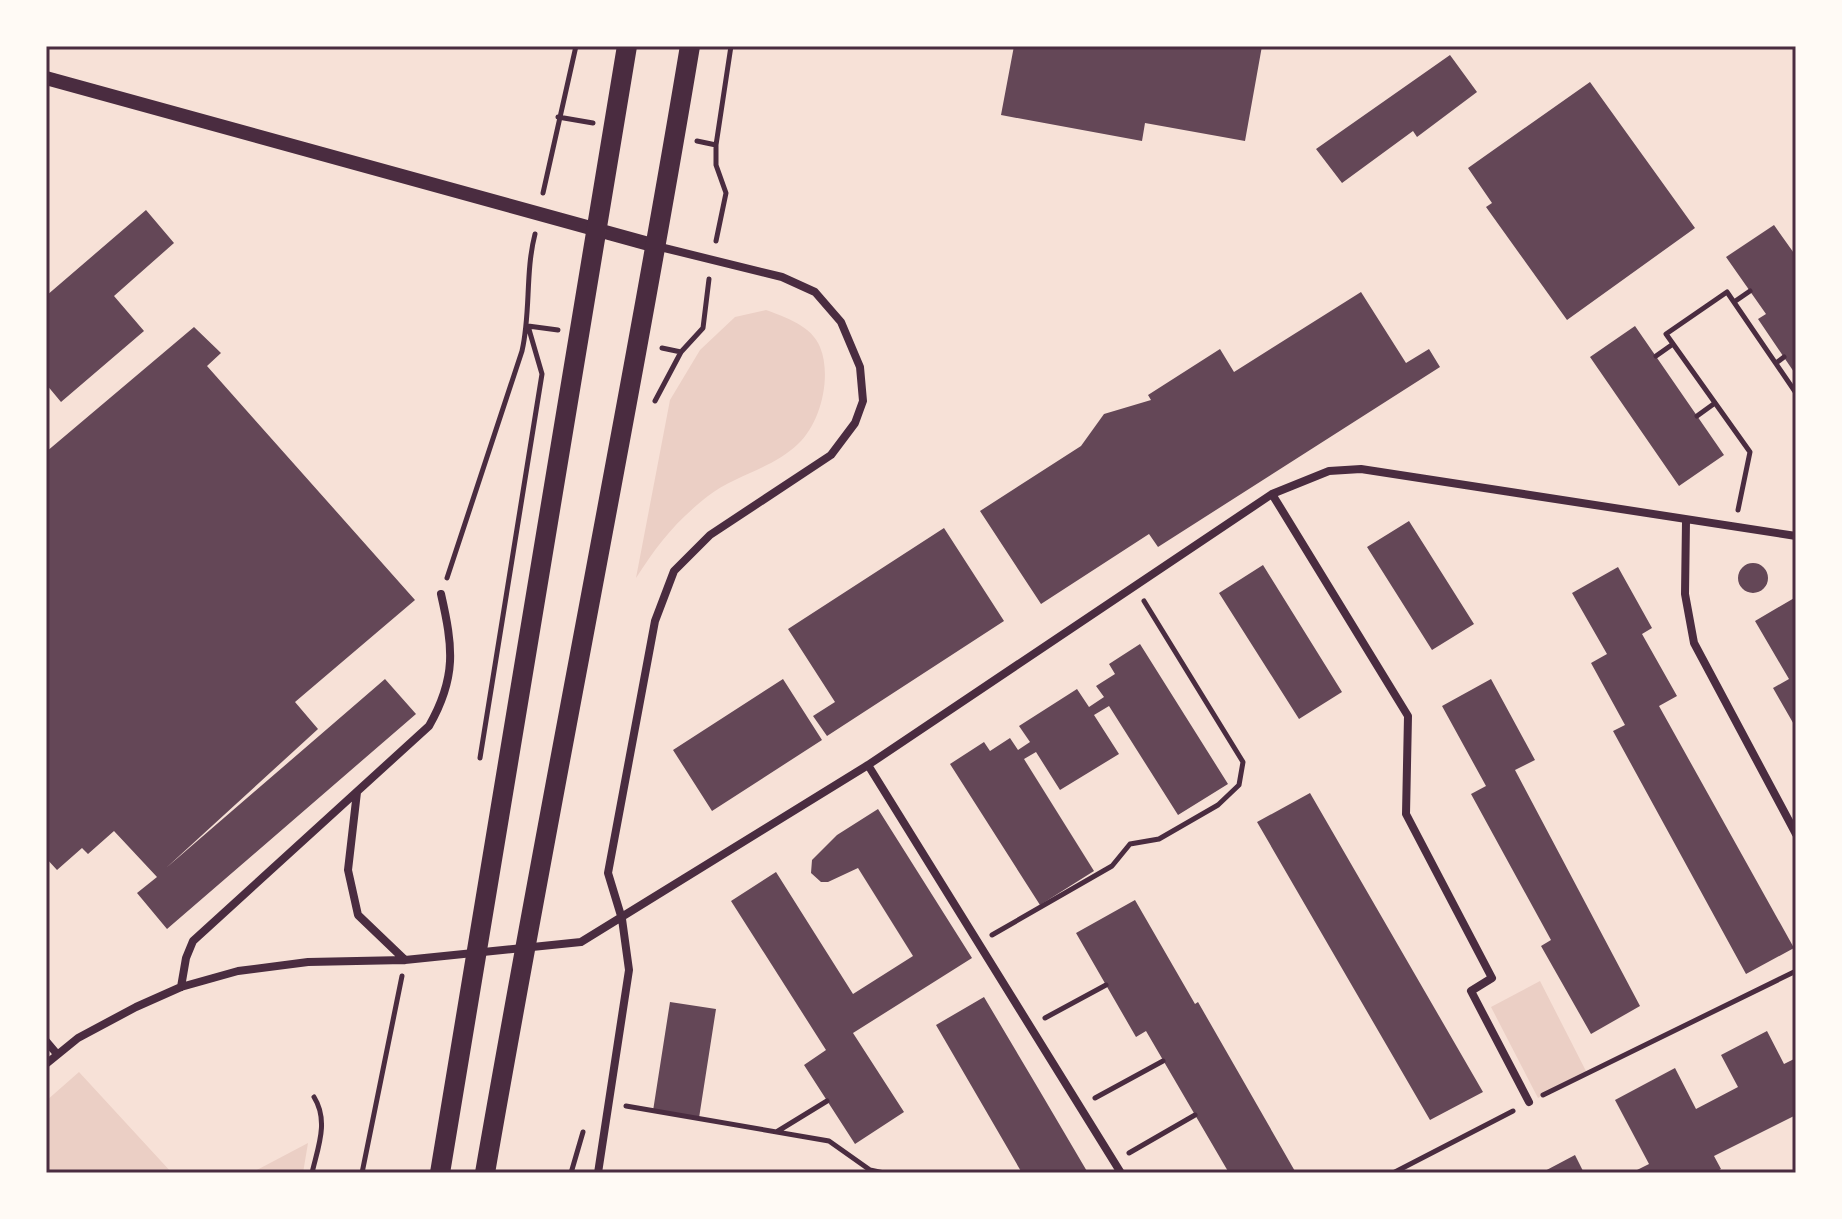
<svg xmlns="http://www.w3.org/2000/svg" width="1842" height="1219" font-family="'DejaVu Sans',sans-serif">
<rect width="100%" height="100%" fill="#f7e1d7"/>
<path fill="#ebcfc5" d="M766 310C785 317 812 326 820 347 832 376 821 423 798 444 772 469 735 475 708 496 675 522 658 544 636 578L670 400 700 350 735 317Z
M1540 981 1587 1073 1538 1098 1491 1007Z
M79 1072 172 1173H46V1101Z
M308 1143 303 1173H251Z"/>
<path fill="#644757" d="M1014 46H1262L1245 141 1145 123 1142 141 1001 115Z
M1450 55 1477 92 1417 137 1413 131 1342 183 1316 149Z
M1590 82 1695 228 1567 320 1486 207 1492 203 1468 168Z
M146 210 174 243 114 296 144 331 61 402 46 384V296Z
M1774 225 1796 256V375L1758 319 1766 314 1726 257Z
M1361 292 1406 363 1429 349 1440 367 1158 547 1149 534 1041 604 980 511 1081 446 1104 414 1151 400 1148 395 1220 349 1234 372Z
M1635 326 1724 455 1679 486 1590 357Z
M194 327 221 353 207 366 415 600 295 702 318 729 166 868 385 679 416 714 167 929 137 893 157 877 114 831 88 854 82 848 57 870 46 858V452Z
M1409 521 1474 624 1432 650 1367 547Z
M944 528 1004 621 827 736 813 716 835 702 788 629Z
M1738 578a15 15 0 1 1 30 0a15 15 0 1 1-30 0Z
M1263 565 1342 692 1299 719 1219 593Z
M1618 567 1652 628 1642 634 1677 696 1659 706 1794 948 1746 974 1613 731 1625 725 1591 663 1607 654 1572 593Z
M1796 597V728L1773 688 1789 679 1755 621Z
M1140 644 1228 784 1178 815 1109 706 1094 715 1119 754 1060 790 1036 752 1024 759 1094 871 1040 905 950 764 984 742 990 751 1010 738 1018 750 1030 742 1019 726 1077 689 1089 707 1104 697 1096 686 1115 674 1109 664Z
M783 679 822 740 712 811 673 750Z
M1491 679 1535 760 1515 770 1640 1006 1591 1034 1541 946 1551 940 1471 794 1486 786 1442 706Z
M1310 793 1483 1092 1430 1120 1257 822Z
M878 809 972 958 853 1033 904 1112 855 1144 804 1065 826 1050 731 901 776 872 853 994 913 956 858 868 828 882H821L811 873 812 860 837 835Z
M1135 900 1195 1004 1198 1002 1296 1173H1229L1146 1031 1136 1037 1076 933Z
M984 997 1038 1088 1088 1173H1022L936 1025Z
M670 1002 716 1009 699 1118 653 1111Z
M1767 1031 1784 1064 1796 1058V1115L1714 1156 1721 1169 1714 1173H1631L1649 1164 1615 1100 1675 1068 1696 1109 1738 1087 1721 1055Z
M1575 1155 1584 1173H1541Z"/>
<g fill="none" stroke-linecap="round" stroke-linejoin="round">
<path stroke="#4a2c40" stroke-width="5" d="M558 117 593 123
M697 141 716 145
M543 193 576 46
M716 241 726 193 716 165V145L731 46
M1734 302 1750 291
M528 326 558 330
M662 348 681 352 703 328 709 279
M1656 356 1673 344
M1776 363 1784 357
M655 401 681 352
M1697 416 1715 403
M1738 510 1750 452 1666 334 1727 292 1796 393
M447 578 522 351C531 312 525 273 535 234
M480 758 542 374 528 326
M992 935 1112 866 1130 844 1159 839 1218 805 1239 785 1243 762 1144 601
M1045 1018 1106 985
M1543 1095 1796 971
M1095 1098 1163 1061
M626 1106 829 1141 870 1170 884 1173
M778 1131 827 1101
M1129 1153 1195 1115
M312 1173C318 1147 329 1121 314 1097
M362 1173 402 976
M571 1173 583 1132
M1393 1173 1513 1111"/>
<path stroke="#4a2c40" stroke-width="8" d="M1272 494 1408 716 1406 814 1492 978 1471 991 1529 1102
M1686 521 1685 594 1694 643 1796 834
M868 765 1121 1173
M357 792 348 870 358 915 405 960
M181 987 186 958 193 941 429 726C457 677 453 647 441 594
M46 1041 57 1054
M46 1064 78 1038 136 1007 181 987 238 971 308 962 405 960 581 942 868 765 1272 494 1329 471 1361 469 1796 536
M598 1173 629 970 622 919 608 873 655 621 674 571 710 535 831 455 855 423 863 401 860 367 841 322 815 292 782 277 656 246"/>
<path stroke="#4a2c40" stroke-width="14" d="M46 78 656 246"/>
<path stroke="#4a2c40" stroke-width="20" d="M440 1173 627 46
M485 1173C550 797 627 423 690 46"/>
</g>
<rect width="1842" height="1219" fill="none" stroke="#fffaf5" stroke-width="96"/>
<rect x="48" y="48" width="1746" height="1123" fill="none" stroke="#4a2c40" stroke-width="3"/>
</svg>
